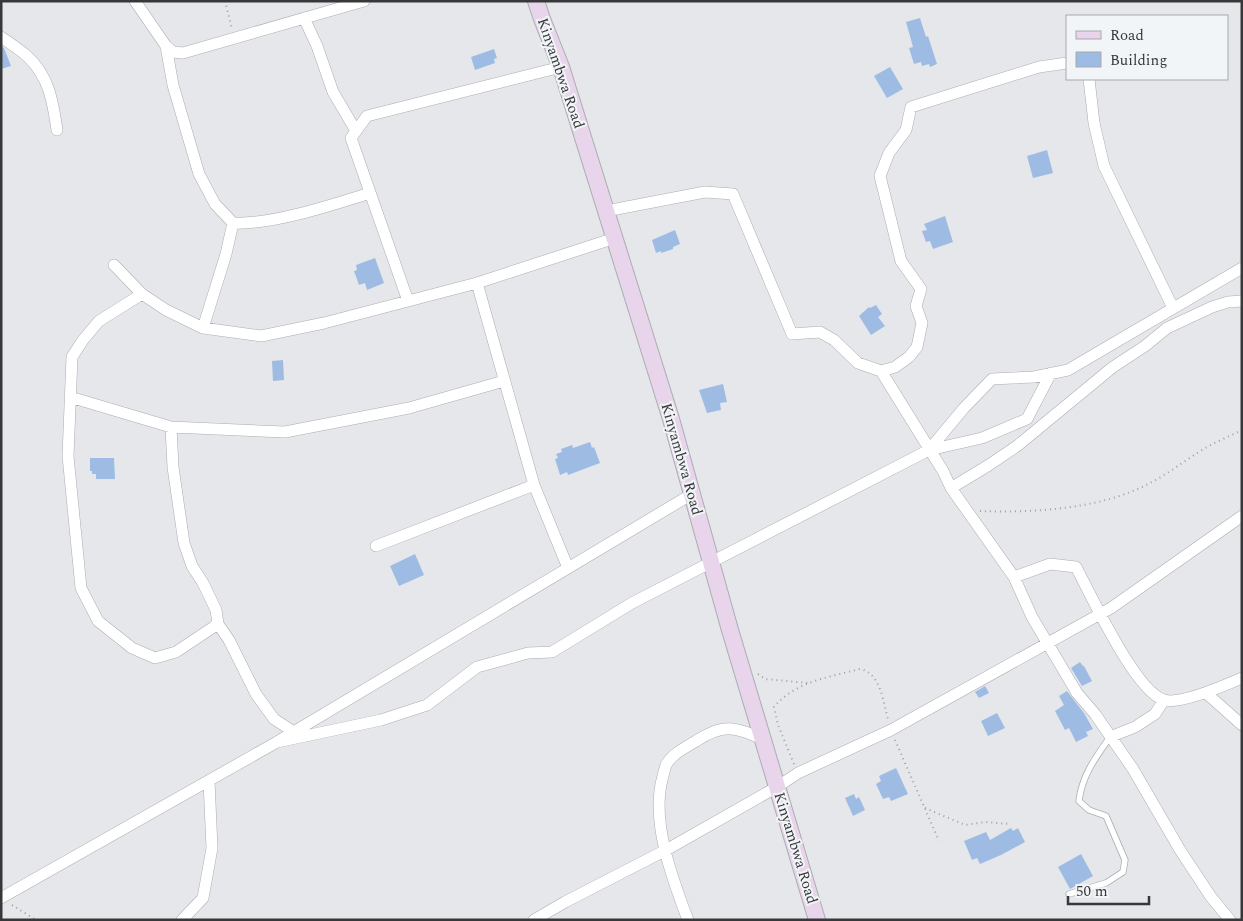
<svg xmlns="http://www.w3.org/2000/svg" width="1243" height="921" font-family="Spectral,serif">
<rect width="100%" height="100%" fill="#e5e7ea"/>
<path fill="#9ebce3" d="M920 18 926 37 928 36 937 64 930 67 929 64 922 66 921 62 914 64 909 48 913 47 906 22Z
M1 46 4 48 11 66 1 69Z
M494 49 497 58 494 59 495 63 475 70 471 57Z
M890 67 903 89 887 98 874 76Z
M1047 150 1053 173 1033 178 1027 156Z
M945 216 953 242 933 249 930 241 926 242 922 231 927 230 924 224Z
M675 230 680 244 673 247V249L661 253V251L656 253 652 240Z
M375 258 384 283 367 290 365 283 359 285 354 271 357 270 356 265Z
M876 305 882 314 878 317 885 326 871 335 859 316 869 307 870 308Z
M283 360 284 380 273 381 272 361Z
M723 384 727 402 720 403 721 410 707 413 699 390Z
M590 442 592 448 594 447 600 463 568 475 567 472 560 475 555 459 558 458 556 454 562 452 561 449 572 445 573 448Z
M90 458H114L115 479H96V474H92V471H90Z
M415 554 424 575 399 586 390 566Z
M1080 662 1083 666H1084L1092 681 1082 686 1071 668Z
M985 686 989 693 979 698 975 692Z
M1067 691 1084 713 1093 729 1086 732 1088 736 1076 742 1069 728 1065 730 1055 711 1064 705 1059 696Z
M997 713 1005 728 988 736 981 721Z
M896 768 908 794 891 801 889 797 883 799 876 784 881 781 879 776Z
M854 794 856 799 859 797 865 810 853 816 845 798Z
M1011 828 1013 831 1018 828 1025 842 1001 855 980 864 977 858 972 860 964 841 986 832 990 840Z
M1081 854 1093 876 1070 889 1058 867Z"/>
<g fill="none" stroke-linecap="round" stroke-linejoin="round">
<g stroke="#abadb0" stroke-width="7">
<path id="lane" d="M1069 894 1106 883 1123 872 1125 860 1106 816 1089 810 1079 801C1082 775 1096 757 1110 737"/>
</g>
<g stroke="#abadb0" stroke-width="12">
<path id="street" d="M135 1 166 46 173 52 183 53 364 1
M304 18 317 46 333 92 356 131
M1 37C10 43 19 49 27 56 49 76 53 102 57 130
M166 46 173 85 199 174 215 204 233 223C271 225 332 205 370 193
M1089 79 1094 123 1104 166 1173 308
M606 211 705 192 733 194 792 334 820 332 834 340 858 363 881 371 943 471 951 488 1014 577 1032 617 1077 693 1095 714 1133 769 1180 850 1211 897 1230 920
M114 265 142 294 166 310 203 328 261 336 324 323 477 283 534 485
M477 283 615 238
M142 294 99 321 83 340 72 357 68 456 81 588 98 621 132 648 155 658 176 652 218 624
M408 301 351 138 367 116 561 67
M203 328 226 254 233 223
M881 371 895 367 909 357 917 347 922 323 916 306 921 289 901 261 880 176 889 153 906 130 911 107 1039 67 1067 63
M70 397 171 427 285 432 409 408 504 381
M171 427 173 467 184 543 192 566 203 583 216 610 218 624 229 640 256 694 274 719 294 732
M929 450 982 438 1027 419 1051 373
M951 488 989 465 1017 446 1113 367 1145 346 1167 328 1212 307 1228 302 1242 301
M376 546 534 485 568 568
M1014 577 1050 564 1076 567C1091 595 1135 691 1164 700 1180 705 1226 685 1242 678
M1206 693 1242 725
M1110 737 1135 727 1155 714 1164 700
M277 742 381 720 427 705 477 667 528 653 552 652 632 603 929 450 964 408 992 379 1034 377 1068 370 1242 268
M1 898 277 742 692 494
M182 920 203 898 212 848 209 781
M534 920 565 902 666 850 777 787 798 773 891 730 1111 608 1242 516
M688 920C672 878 650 820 663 776 664 772 665 768 666 765 672 754 686 747 696 741 724 723 734 727 763 739"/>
</g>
<g stroke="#abadb0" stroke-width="18">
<path id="secondary" d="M536 1 542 19 561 67 671 419 730 630 817 920"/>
</g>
<path stroke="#9ea0a2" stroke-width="2" stroke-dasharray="1 4" stroke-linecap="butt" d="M225 1 232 29
M980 511C1035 513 1103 509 1152 482 1171 472 1188 458 1207 447 1218 441 1230 436 1242 430
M758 674 765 679 808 683
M895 740 939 841
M794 764 778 725 774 707C796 681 830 677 860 669 881 673 883 702 888 719
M925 808 965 825 985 822 1009 824
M12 905 36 920"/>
<use href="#lane" stroke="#fff" stroke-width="5.5"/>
<use href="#street" stroke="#fff" stroke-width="11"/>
<use href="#secondary" stroke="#e8d4eb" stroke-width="16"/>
</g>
<g text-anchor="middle" stroke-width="4" stroke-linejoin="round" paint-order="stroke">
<g font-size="15" fill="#373839" stroke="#f2f5f8">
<text transform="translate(561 73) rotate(71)" y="5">Kinyambwa Road</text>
<text transform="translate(682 459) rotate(74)" y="5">Kinyambwa Road</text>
<text transform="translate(796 848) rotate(73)" y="5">Kinyambwa Road</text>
</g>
</g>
<rect width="1243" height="921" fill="none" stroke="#373839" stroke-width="5"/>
<rect x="1066" y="15" width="162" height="65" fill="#f2f5f8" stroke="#a7a9ac"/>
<rect x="1076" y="31" width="25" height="8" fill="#e8d4eb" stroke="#a7a9ac"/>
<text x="1110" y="40" font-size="15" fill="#373839">Road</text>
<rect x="1076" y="52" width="25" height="15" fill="#9ebce3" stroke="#a7a9ac"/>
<text x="1110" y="65" font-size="15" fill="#373839">Building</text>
<path d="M1068 896v8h81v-8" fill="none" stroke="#373839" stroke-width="2.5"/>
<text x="1076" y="896" font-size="15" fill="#373839" stroke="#f2f5f8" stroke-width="4" paint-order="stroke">50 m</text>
</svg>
